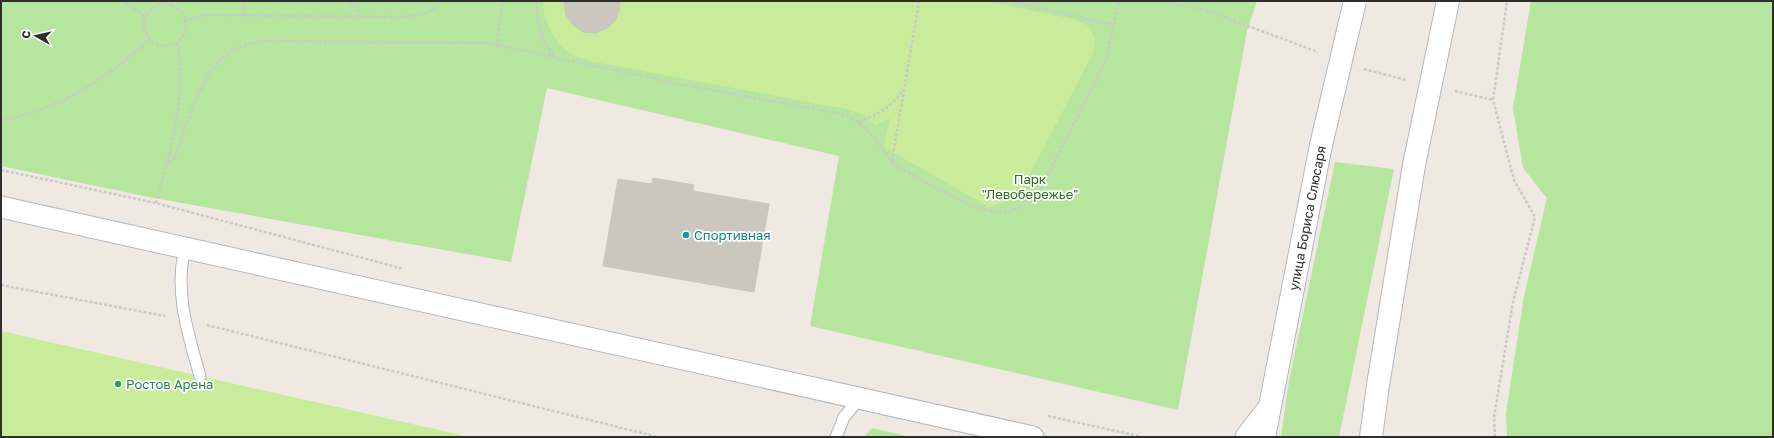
<svg xmlns="http://www.w3.org/2000/svg" width="1774" height="438" font-family="'Golos Text',sans-serif">
<rect width="100%" height="100%" fill="#efe9e1"/>
<path fill="#b6e59e" d="M1 1H1257L1247 31 1178 410 810 326 839 156 547 88 511 262 148 197 1 166Z
M1531 1H1773V437H1507L1506 413 1524 296 1547 198 1523 168 1513 108Z
M1335 162 1394 169 1339 437H1281L1289 381Z
M872 428 911 437H864Z"/>
<path fill="#c9ec9a" d="M543 1H986L1073 19 1089 26 1095 39 1093 53 1018 197 989 207 884 147 890 118 875 125 863 114 846 109 590 61C586 59 580 58 575 56 556 47 543 21 543 1Z
M1 331 470 437H1Z"/>
<path fill="#cbc7bf" stroke="#cbc5ba" d="M564 1H619L620 7 616 19 608 28 596 33 583 32 573 25 566 15Z
M653 178 694 185 693 191 769 204 754 292 603 266 618 179 652 184Z"/>
<g fill="none" stroke-linecap="round" stroke-linejoin="round">
<g stroke="#b4b7c1" stroke-width="13">
<path id="service" d="M185 248C174 291 188 334 200 376
M836 437 844 417 860 398"/>
</g>
<g stroke="#b4b7c1" stroke-width="23">
<path id="minor" d="M1 207 1033 437
M1246 437 1269 407"/>
</g>
<g stroke="#b4b7c1" stroke-width="24">
<path id="secondary" d="M1264 437 1321 145
M1371 437 1378 385 1414 165"/>
</g>
<path stroke="#c9c9c9" stroke-width="2.5" stroke-dasharray="3 2" stroke-linecap="butt" d="M121 1 134 8 145 18
M346 1 358 9 359 16
M537 1C536 26 541 38 555 58
M1011 1 1113 25
M1161 1 1205 10 1318 52
M144 25a21 21 0 1 1 42 0a21 21 0 1 1-42 0Z
M170 5 174 1
M244 15V5L250 1
M185 21 203 15 398 17C418 15 428 16 443 1
M497 46 500 16 503 1
M1364 69 1406 80
M1455 91 1493 100
M1 120C57 111 108 78 149 40
M859 122C879 114 890 108 903 90
M892 161 919 1
M168 162 175 158C188 121 203 57 245 45 252 43 259 42 266 41L488 43 679 84 842 114C871 123 878 151 901 169 927 182 979 216 1006 212 1021 210 1032 198 1041 188L1105 63 1119 1
M1 170 156 203 404 269
M156 203C170 153 188 93 177 41
M1 285 165 316
M207 325 658 437
M1048 416 1143 437
M1495 437 1494 417 1513 302 1535 217 1514 180 1493 100 1507 1"/>
<use href="#service" stroke="#fff" stroke-width="11"/>
<use href="#minor" stroke="#fff" stroke-width="21"/>
<use href="#secondary" stroke="#fff" stroke-width="22"/>
<g stroke="#b4b7c1" stroke-width="24" stroke-linecap="butt">
<path id="secondary-bridge" d="M1321 145 1355 1
M1414 165 1448 1"/>
</g>
<use href="#secondary-bridge" stroke="#fff" stroke-width="22"/>
</g>
<circle fill="#0f9aa8" stroke="#fff" stroke-width="1.5" cx="686" cy="235" r="4"/>
<circle fill="#2e9e5b" stroke="#fff" stroke-width="1.5" cx="118" cy="384" r="4"/>
<g text-anchor="middle" stroke-width="3.5" stroke-linejoin="round" paint-order="stroke">
<g font-size="13" fill="#2c6e1b" stroke="#fff">
<text x="1030" y="184">Парк<tspan x="1030" dy="15">"Левобережье"</tspan></text>
</g>
<g font-size="13" fill="#2e2e2e" stroke="#fff">
<text transform="translate(1307 218) rotate(-79)" y="5">улица Бориса Слюсаря</text>
</g>
<g font-size="13" fill="#0d838f" stroke="#fff" text-anchor="start">
<text x="694" y="240">Спортивная</text>
</g>
<g font-size="13" fill="#27864d" stroke="#fff" text-anchor="start">
<text x="126" y="389">Ростов Арена</text>
</g>
</g>
<rect width="1774" height="438" fill="none" stroke="#2e2e2e" stroke-width="4"/>
<g transform="translate(36 36) rotate(278)" stroke="#ffffff" stroke-width="3" paint-order="stroke">
<path d="M0-3L7 15L0 10L-7 15Z" fill="#2e2e2e"/>
<text y="-6" font-size="11" font-weight="bold" text-anchor="middle" fill="#2e2e2e">С</text>
</g>
</svg>
